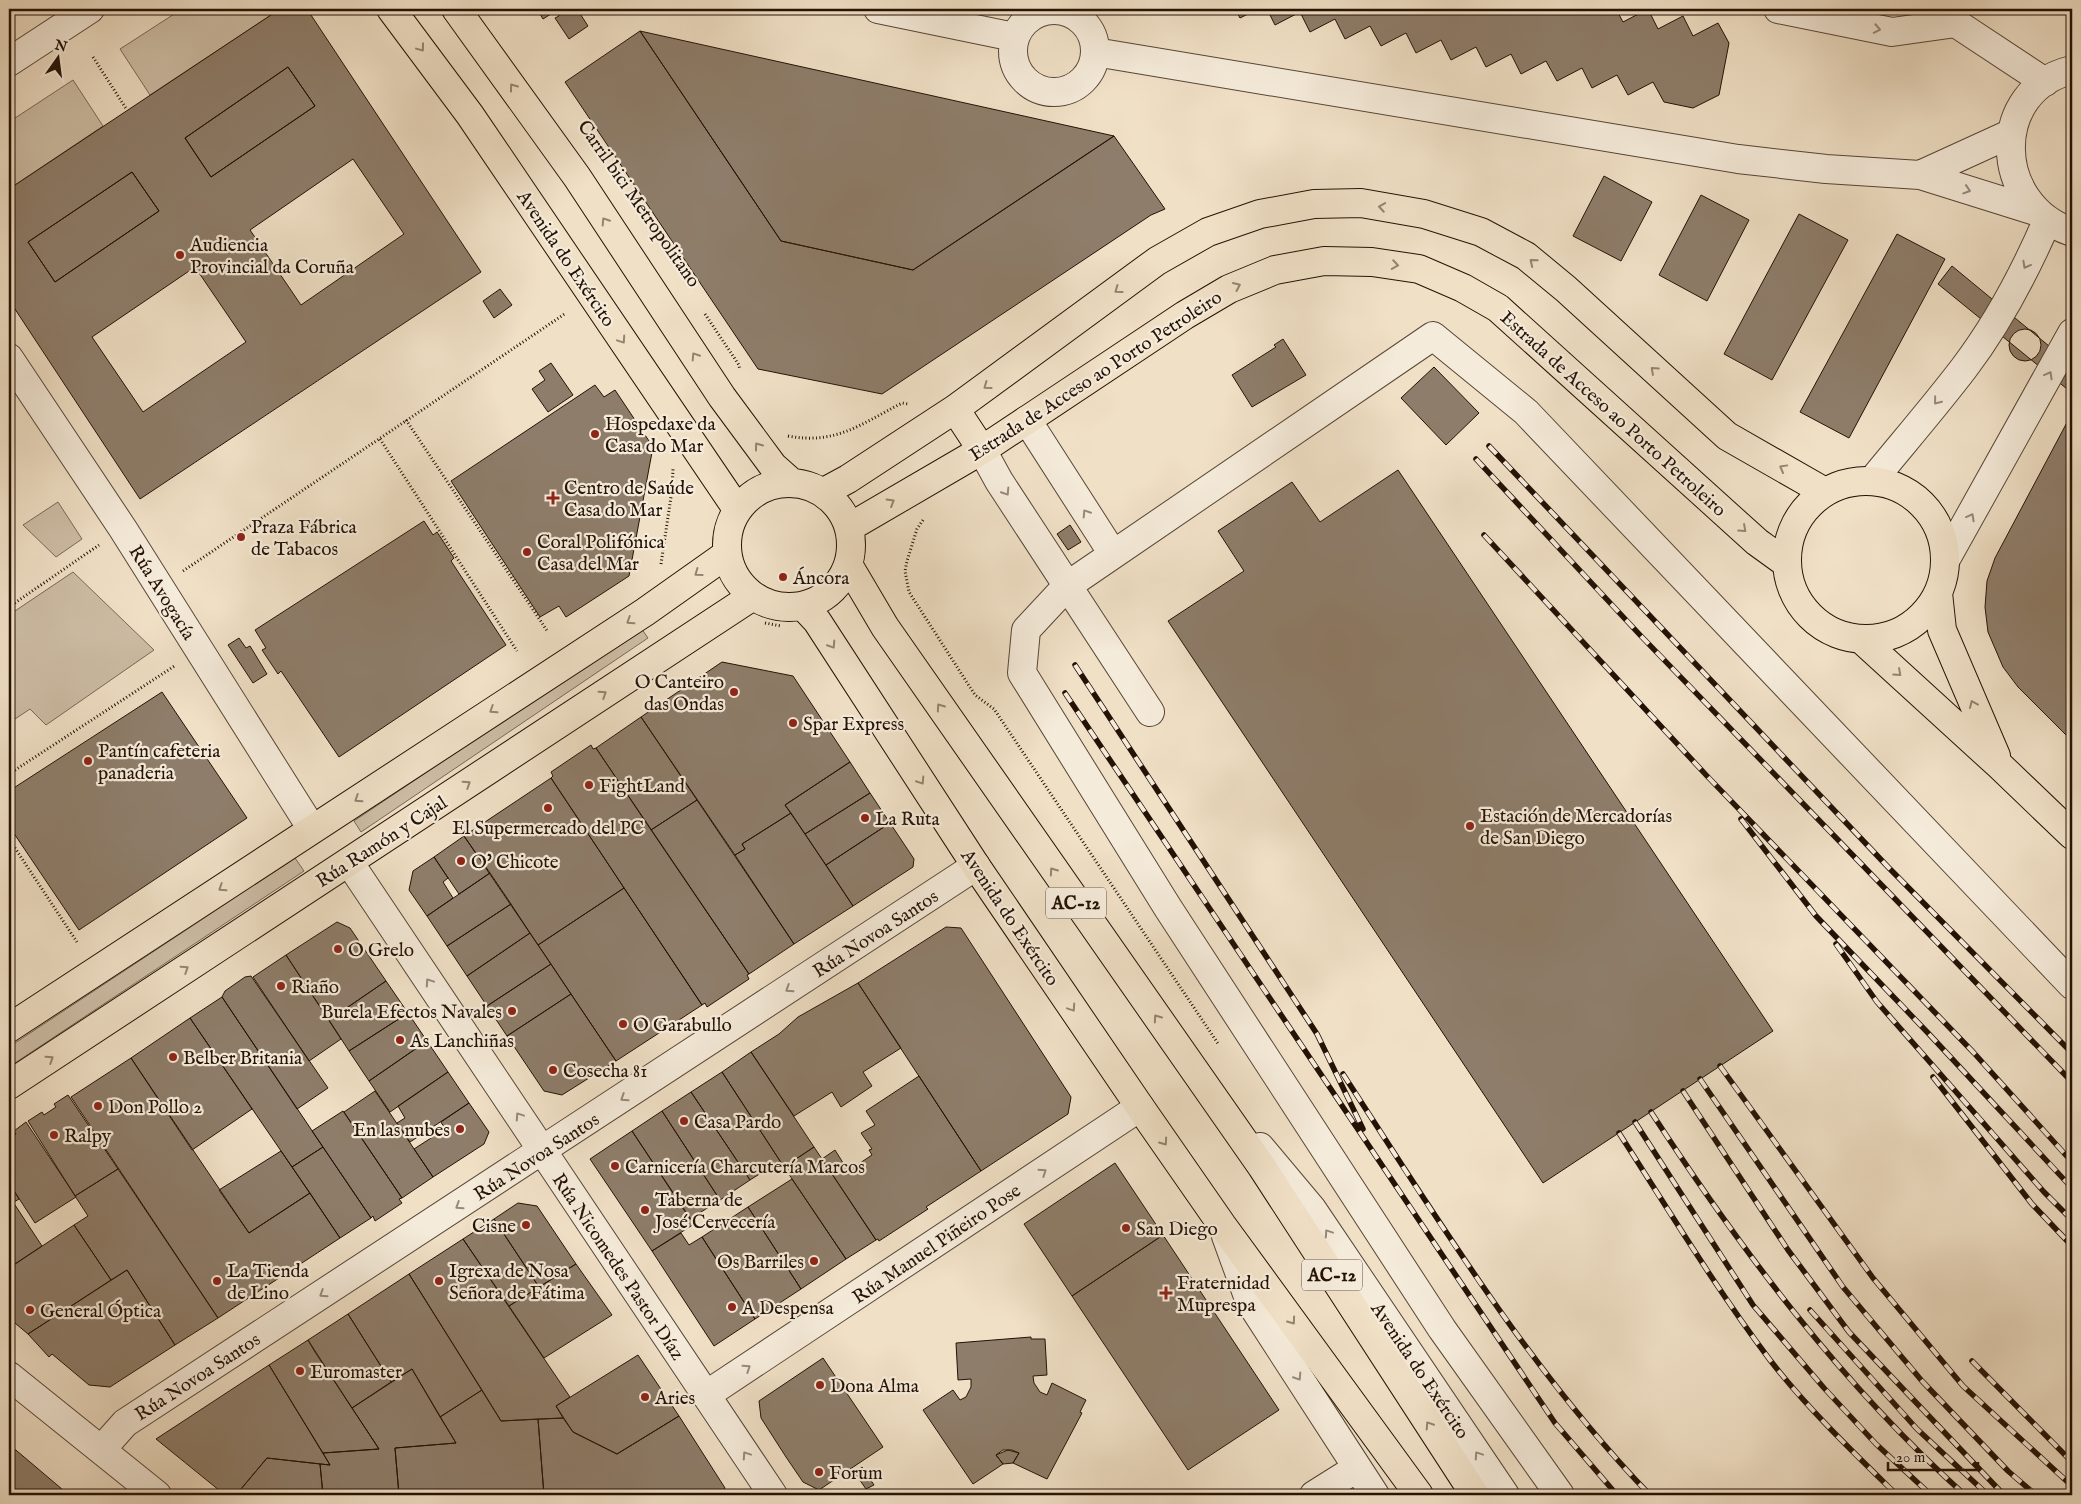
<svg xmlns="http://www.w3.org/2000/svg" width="2081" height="1504" font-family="'IM FELL English',serif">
<rect width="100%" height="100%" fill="#f0e0c6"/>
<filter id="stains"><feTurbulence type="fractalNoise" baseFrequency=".004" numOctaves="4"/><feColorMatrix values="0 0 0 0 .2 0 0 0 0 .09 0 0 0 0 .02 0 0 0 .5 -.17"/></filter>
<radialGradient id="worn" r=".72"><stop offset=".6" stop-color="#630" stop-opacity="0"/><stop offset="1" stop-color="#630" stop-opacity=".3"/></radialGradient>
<path fill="#cdbda5" stroke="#786856" d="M182 9H280L150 95 120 49Z
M73 80 103 126 9 189V122Z
M58 502 82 539 56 557 23 525Z
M73 572 154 650 46 725 30 709 9 723V615Z
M641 628 648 638 361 832 354 821Z
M295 858 304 871 9 1067V1047Z"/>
<path fill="#8e7d6a" stroke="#241206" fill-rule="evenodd" d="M280 9H307L481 272 140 499 9 300V189ZM288 67 315 106 211 177 185 138ZM353 159 404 234 301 305 250 230ZM132 172 159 211 55 282 28 242ZM195 267 246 342 143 412 92 337Z
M537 9H552L554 12 543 19Z
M555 9H577L588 26 569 39 555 18 559 16Z
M1235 9H1258L1240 18Z
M1267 9H1584L1588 15 1600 9H1616L1623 22 1648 9 1658 29 1683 16 1693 36 1718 23 1729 43 1719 95 1693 108 1664 102 1653 82 1628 95 1617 75 1592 88 1582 68 1557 81 1546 61 1521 74 1511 54 1486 67 1476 47 1451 60 1441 40 1416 53 1406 33 1381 46 1370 26 1345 39 1335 19 1310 32 1300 12 1275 25Z
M640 31 781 241 913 270 1114 136 1165 209 1151 215 882 394 758 369 565 82Z
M640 31 1114 136 913 270 781 241Z
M288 67 315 106 211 177 185 138Z
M132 172 159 211 55 282 28 242Z
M1604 176 1652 202 1621 261 1573 236Z
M1701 195 1749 220 1707 301 1659 275Z
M1799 214 1848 240 1772 380 1724 354Z
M1897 234 1945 259 1849 438 1800 412Z
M1952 266 2072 365V393L1938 284Z
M500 289 512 305 494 318 483 301Z
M2009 345a16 16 0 1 1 32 0a16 16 0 1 1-32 0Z
M1283 339 1306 375 1252 407 1232 375 1276 347 1274 345Z
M551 363 573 395 548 412 532 389 545 380 539 371Z
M1434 367 1479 413 1446 445 1401 398Z
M595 385 604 397 615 390 653 447 629 576 566 617 559 606 540 617 451 481Z
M2072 413V741L2018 687 2003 667 1988 632 1985 607 1987 581 1995 558Z
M1398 470 1773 1031 1543 1183 1168 621 1244 571 1218 531 1292 482 1320 522Z
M424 521 433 535 437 532 454 558 451 561 506 645 339 757 281 671 278 674 262 650 266 648 255 630Z
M1070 525 1081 542 1068 550 1057 534Z
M239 638 246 648 250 646 267 674 253 683 228 645Z
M722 662 793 676 850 762 785 805 791 813 742 844 745 849 735 855 641 717Z
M162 692 247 818 79 930 9 826V791Z
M641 717 697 800 651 830 596 748Z
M591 745 593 749 596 748 749 974 747 975 749 979 707 1007 705 1003 702 1005 551 778 553 776 551 772Z
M850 762 870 793 805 834 785 805Z
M551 778 624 888 538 945 464 836Z
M870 793 890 823 826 865 805 834Z
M697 800 794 944 749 974 651 830Z
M791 813 853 906 794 944 735 855 745 849 742 844Z
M890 823 914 859 913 867 853 906 826 865Z
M464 836 490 873 459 894 434 857Z
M434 857 448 878 443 882 453 898 427 916 409 890 413 871Z
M490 873 511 904 447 946 427 916Z
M624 888 702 1005 616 1061 538 945Z
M511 904 530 933 467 976 447 946Z
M337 922 350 928 386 981 329 1020 286 955Z
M946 927 961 928 1071 1097 1068 1114 981 1171 858 983Z
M530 933 551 964 487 1006 467 976Z
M286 955 341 1039 309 1061 253 977Z
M551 964 571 994 507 1036 487 1006Z
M251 976 328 1088 297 1109 222 997 225 991 245 977Z
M386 981 408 1013 349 1051 329 1020Z
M858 983 901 1048 863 1072 872 1086 841 1107 832 1092 794 1116 751 1052 779 1034 798 1017Z
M571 994 616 1061 562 1095 544 1091 507 1036Z
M222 997 323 1147 292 1167 190 1018Z
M408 1013 427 1041 369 1081 349 1051Z
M190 1018 252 1109 192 1150 131 1058Z
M427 1041 448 1072 390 1112 369 1081Z
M751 1052 814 1147 784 1167 722 1072Z
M131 1058 249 1233 310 1193 340 1238 218 1318 71 1097Z
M448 1072 469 1103 410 1142 397 1123 405 1118 398 1106Z
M722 1072 780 1161 750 1180 691 1092Z
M919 1076 981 1171 926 1207 928 1209 879 1241 878 1239 876 1240 822 1159 835 1150 845 1166 848 1164 851 1169 872 1155 869 1150 872 1149 861 1133 875 1125 866 1111Z
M375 1091 433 1177 402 1198 344 1112Z
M691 1092 750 1180 720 1200 662 1111Z
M68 1095 118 1169 75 1196 28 1121 42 1112 44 1115 56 1107 54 1104Z
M469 1103 489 1132 484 1144 433 1177 414 1149 445 1129 441 1122Z
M343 1111 402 1198 399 1199 402 1203 375 1221 373 1216 371 1218 312 1131Z
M662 1111 720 1200 690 1219 632 1131Z
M26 1122 76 1197 35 1223 9 1183V1138L16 1134 14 1131Z
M632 1131 694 1224 652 1251 590 1159Z
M323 1147 371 1218 340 1238 292 1167Z
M814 1147 876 1240 846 1259 784 1167Z
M281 1151 310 1193 249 1233 219 1190Z
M1115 1163 1163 1235 1072 1296 1024 1224Z
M118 1169 218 1318 175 1345 127 1270 111 1280 74 1225 88 1216 75 1196Z
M792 1179 846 1259 801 1289 748 1207Z
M9 1183 19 1199 9 1205Z
M13 1202 42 1246 9 1268V1205Z
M518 1203 537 1206 576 1264 539 1287 494 1219Z
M748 1207 801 1289 755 1319 702 1237Z
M494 1219 539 1287 509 1306 463 1239Z
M74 1225 111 1280 28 1334 9 1318V1268Z
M681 1233 689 1245 702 1237 755 1319 714 1346 652 1251Z
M1163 1235 1279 1410 1188 1470 1072 1296Z
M463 1239 570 1397 556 1406 563 1418 501 1421 409 1274Z
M576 1264 612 1315 544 1358 509 1306Z
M127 1270 175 1345 110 1387 89 1385 52 1354 49 1357 28 1334Z
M409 1274 482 1390 440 1417 412 1369 391 1382 348 1314Z
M348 1314 391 1382 352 1408 308 1340Z
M1031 1337V1339H1045L1047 1375 1033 1376 1034 1383 1040 1392 1047 1395 1052 1383 1086 1400 1080 1412 1082 1413 1047 1479 1013 1463 1019 1453 1008 1450 996 1455 1003 1464 973 1484 923 1410 953 1390 960 1400 966 1397 971 1387V1379L958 1380 956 1343Z
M308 1340 315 1352 379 1449 323 1453 269 1365Z
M638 1355 679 1416 617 1454 573 1432 556 1406Z
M823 1358 883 1447 819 1490 803 1482 786 1457 761 1418 759 1401Z
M269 1365 330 1465 267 1458 236 1495H225L156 1439Z
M412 1369 456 1443 395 1448 399 1495H323L320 1464 330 1465 323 1453 379 1449 352 1408Z
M482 1390 501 1421 538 1419 544 1495H399L395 1448 456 1443 440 1417Z
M679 1416 725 1488 721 1495H544L538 1419 563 1418 573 1432 617 1454Z
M9 1445 17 1451 69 1495H9Z
M1003 1450H1012L1019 1453 1013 1463 1003 1464 996 1455Z
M267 1458 320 1464 323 1495H236Z
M862 1467 874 1485 866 1489 855 1473Z"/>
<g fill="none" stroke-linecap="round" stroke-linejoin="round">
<g stroke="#574636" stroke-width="30">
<path id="minor" d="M878 9 1014 37
M1778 9 1892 32 1956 23
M1013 51a41 41 0 1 1 82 0a41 41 0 1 1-82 0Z
M1942 14 2045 82
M1095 52 1738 159 1826 169 1920 175 2035 211
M9 62 90 9
M2072 70C1990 89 1991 205 2072 232
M1920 175 2012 133
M9 358 123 529 312 829
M1027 420 1113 554
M982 450 999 481 1150 712
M1872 481C1903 443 1935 406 1964 368 1998 323 2025 272 2047 221
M1946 559 2072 333
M349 862 773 1495
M1260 1147 1312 1209 1505 1495
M1226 1236 1250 1302 1375 1495
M9 1376 157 1495
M706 1395 1140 1107
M101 1450 125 1423 976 866
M1314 1495 1357 1468
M1560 1495 1442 1329 1168 908 1022 673 1026 630 1067 586 1433 336 1526 412 2072 985"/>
</g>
<g stroke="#241206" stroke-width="30">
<path id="major" d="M391 9 470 115 737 509
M456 9 577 177 722 397 773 466 791 482
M955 409 982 450
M1787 560a79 79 0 1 1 158 0a79 79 0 1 1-158 0Z
M727 545a62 62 0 1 1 124 0a62 62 0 1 1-124 0Z
M824 492 848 479 955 409 1157 261 1208 232 1260 214 1314 204 1361 203 1424 214 1481 232 1526 256 1566 289 1727 436 1825 492
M850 527 982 450 1185 315 1229 289 1275 270 1324 261 1372 262 1419 269 1463 288 1498 308 1757 542 1786 563
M849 566 885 627 1262 1167 1475 1495
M1938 593 1942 630 1996 756
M803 606 817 621 976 866 1140 1107 1222 1225 1419 1495
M1862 640 1999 765 2072 835
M9 1028 645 612 727 554
M9 1085 753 596"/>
</g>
<path stroke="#241206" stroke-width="3" stroke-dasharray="1 2.5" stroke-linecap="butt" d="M93 57 127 110
M705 314 739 365 740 370
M406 420 548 632
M788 436C836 445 861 424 902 403L908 404
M380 439 517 651
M923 520 917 529 907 561 905 571 909 592 975 695 994 709 1219 1045
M661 564 672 490 673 469
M183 571 566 313
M9 607 99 545
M765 623 781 626
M9 774 176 665
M9 839 77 942"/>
<use href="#minor" stroke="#f5ebda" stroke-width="28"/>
<use href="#major" stroke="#f0e0c6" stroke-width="28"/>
<g stroke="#241206" stroke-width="5.5">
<path id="rail" d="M1489 446 1888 867 2072 1053
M1476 459 1640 635 2072 1082
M1484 535 1707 776 1974 1053 2072 1162
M1075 665 1317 1034 1363 1129
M1065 693 1555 1423 1617 1495
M1741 819 1816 916 1929 1034 2072 1188
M1836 944 1877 1002 2044 1192 2072 1220
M1720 1066 1873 1278 1963 1386 2072 1486
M1343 1074C1436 1217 1531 1372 1650 1495
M1933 1077 2032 1204 2072 1246
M1700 1079 1843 1287 1922 1381 2008 1471 2036 1495
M1683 1091 1788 1250 1849 1332 2004 1495
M1651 1112C1741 1250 1842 1385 1965 1495
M1635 1122 1753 1305 1824 1388 1876 1444 1931 1495
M1619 1133C1668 1209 1715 1287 1770 1360 1808 1409 1853 1452 1897 1495
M1810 1310 1917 1429 1988 1495
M1972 1361 2072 1462"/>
</g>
<use href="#rail" stroke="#f5ebda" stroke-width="4" stroke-dasharray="11" stroke-linecap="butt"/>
</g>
<defs><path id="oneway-chevron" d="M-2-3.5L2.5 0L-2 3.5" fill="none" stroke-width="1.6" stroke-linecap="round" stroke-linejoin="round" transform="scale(1.25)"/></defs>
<g stroke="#97897b">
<use href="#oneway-chevron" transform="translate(1877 29) rotate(11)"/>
<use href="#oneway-chevron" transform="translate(1967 190) rotate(18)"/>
<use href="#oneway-chevron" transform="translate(2026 265) rotate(119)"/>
<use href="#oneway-chevron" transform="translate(2049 375) rotate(-61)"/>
<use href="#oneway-chevron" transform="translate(1937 401) rotate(129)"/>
<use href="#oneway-chevron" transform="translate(1006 492) rotate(57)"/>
<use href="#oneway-chevron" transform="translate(1086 513) rotate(-123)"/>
<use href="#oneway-chevron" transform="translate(1971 517) rotate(-61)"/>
<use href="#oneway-chevron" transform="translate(429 982) rotate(-124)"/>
<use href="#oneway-chevron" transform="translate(789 989) rotate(147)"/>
<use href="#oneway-chevron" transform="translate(624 1098) rotate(147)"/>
<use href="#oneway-chevron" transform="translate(519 1116) rotate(-124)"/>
<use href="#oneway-chevron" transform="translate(1043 1172) rotate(-34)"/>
<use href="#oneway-chevron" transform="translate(459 1206) rotate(147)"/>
<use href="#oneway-chevron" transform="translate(1328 1233) rotate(-124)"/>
<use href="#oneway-chevron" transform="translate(323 1294) rotate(147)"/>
<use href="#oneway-chevron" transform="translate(747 1368) rotate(-34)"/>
<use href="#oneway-chevron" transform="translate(1298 1377) rotate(57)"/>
<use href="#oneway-chevron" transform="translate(746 1455) rotate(-124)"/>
<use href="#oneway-chevron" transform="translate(1478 1455) rotate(-124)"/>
</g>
<g stroke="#948370">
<use href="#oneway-chevron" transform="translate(421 48) rotate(53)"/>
<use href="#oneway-chevron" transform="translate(513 87) rotate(-126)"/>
<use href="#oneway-chevron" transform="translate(1382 207) rotate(-171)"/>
<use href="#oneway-chevron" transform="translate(605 221) rotate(-123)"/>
<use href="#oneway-chevron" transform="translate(1533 262) rotate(-141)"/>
<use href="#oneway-chevron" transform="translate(1395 265) rotate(9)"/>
<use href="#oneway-chevron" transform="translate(1237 286) rotate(-24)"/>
<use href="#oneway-chevron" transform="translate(1118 290) rotate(144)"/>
<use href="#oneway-chevron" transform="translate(622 340) rotate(56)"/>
<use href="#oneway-chevron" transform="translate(695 356) rotate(-123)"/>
<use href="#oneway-chevron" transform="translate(1654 370) rotate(-138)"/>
<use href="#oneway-chevron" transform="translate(987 386) rotate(144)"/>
<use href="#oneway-chevron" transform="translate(758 446) rotate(-126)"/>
<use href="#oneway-chevron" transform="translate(1783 468) rotate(-151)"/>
<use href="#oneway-chevron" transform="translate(891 502) rotate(-31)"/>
<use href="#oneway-chevron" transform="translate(1743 529) rotate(42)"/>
<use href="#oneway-chevron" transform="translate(698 573) rotate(144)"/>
<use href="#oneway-chevron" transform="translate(630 621) rotate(147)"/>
<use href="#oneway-chevron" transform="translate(832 645) rotate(57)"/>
<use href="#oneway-chevron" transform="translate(1898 673) rotate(42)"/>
<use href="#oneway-chevron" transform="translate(603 694) rotate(-33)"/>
<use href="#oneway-chevron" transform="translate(1973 704) rotate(-113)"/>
<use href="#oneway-chevron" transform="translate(940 707) rotate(-125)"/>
<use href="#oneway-chevron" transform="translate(493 710) rotate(147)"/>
<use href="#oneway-chevron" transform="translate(921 781) rotate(57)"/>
<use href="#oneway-chevron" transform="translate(467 784) rotate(-33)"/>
<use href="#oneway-chevron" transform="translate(358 799) rotate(147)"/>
<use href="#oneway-chevron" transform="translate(1053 871) rotate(-125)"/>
<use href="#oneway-chevron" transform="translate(222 888) rotate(147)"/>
<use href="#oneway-chevron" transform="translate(185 969) rotate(-33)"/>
<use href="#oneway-chevron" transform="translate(1072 1008) rotate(56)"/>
<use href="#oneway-chevron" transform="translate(1157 1018) rotate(-125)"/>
<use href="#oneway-chevron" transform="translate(50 1059) rotate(-33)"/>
<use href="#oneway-chevron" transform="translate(1164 1142) rotate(55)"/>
<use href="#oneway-chevron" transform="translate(1292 1321) rotate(54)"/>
<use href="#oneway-chevron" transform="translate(1429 1425) rotate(-123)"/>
</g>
<g fill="#8f2418" stroke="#f5ebda" stroke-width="2">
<circle cx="180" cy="255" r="5"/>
<circle cx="595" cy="434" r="5"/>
<path d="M550.5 490.5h5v5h5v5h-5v5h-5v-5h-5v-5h5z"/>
<circle cx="241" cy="537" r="5"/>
<circle cx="527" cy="552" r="5"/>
<circle cx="783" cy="577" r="5"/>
<circle cx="734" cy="692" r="5"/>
<circle cx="793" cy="723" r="5"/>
<circle cx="88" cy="761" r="5"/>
<circle cx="589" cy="785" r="5"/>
<circle cx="548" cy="808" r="5"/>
<circle cx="865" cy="818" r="5"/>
<circle cx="1470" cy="826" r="5"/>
<circle cx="461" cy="861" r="5"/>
<circle cx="338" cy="949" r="5"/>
<circle cx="281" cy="986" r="5"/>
<circle cx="512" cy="1011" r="5"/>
<circle cx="623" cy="1024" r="5"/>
<circle cx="400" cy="1040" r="5"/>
<circle cx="173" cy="1057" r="5"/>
<circle cx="553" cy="1070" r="5"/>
<circle cx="98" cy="1106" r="5"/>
<circle cx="684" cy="1121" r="5"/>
<circle cx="460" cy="1129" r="5"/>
<circle cx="54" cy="1135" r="5"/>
<circle cx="615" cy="1166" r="5"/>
<circle cx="645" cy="1210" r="5"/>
<circle cx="526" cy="1225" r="5"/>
<circle cx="1126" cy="1228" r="5"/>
<circle cx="814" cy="1261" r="5"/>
<circle cx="217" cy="1281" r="5"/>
<circle cx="439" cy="1281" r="5"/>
<path d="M1163.5 1285.5h5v5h5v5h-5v5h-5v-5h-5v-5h5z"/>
<circle cx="732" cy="1307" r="5"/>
<circle cx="30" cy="1310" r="5"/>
<circle cx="300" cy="1371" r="5"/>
<circle cx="820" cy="1385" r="5"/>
<circle cx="645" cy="1397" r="5"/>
<circle cx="819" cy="1472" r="5"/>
</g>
<g text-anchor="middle" stroke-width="4.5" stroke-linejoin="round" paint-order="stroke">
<g fill="#f5ebda" stroke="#635346" stroke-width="1">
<rect x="1046" y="887.5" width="60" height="31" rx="4"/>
<rect x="1302" y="1259.5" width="60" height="31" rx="4"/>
</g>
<g font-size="18" font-weight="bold" fill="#241206">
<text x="1076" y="909">AC-12</text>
<text x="1332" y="1281">AC-12</text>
</g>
<g font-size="19" fill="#241206" stroke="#f5ebda">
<text transform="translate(640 203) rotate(55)" y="7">Carril bici Metropolitano</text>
<text transform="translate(567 258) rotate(56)" y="7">Avenida do Exército</text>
<text transform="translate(1095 375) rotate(-33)" y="7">Estrada de Acceso ao Porto Petroleiro</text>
<text transform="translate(1614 413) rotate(42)" y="7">Estrada de Acceso ao Porto Petroleiro</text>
<text transform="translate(163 592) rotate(58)" y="7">Rúa Avogacía</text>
<text transform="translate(381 841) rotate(-33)" y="7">Rúa Ramón y Cajal</text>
<text transform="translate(1011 917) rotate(56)" y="7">Avenida do Exército</text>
<text transform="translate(875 933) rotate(-33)" y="7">Rúa Novoa Santos</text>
<text transform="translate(536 1156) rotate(-33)" y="7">Rúa Novoa Santos</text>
<text transform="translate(936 1243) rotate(-34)" y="7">Rúa Manuel Piñeiro Pose</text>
<text transform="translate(619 1266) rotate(56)" y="7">Rúa Nicomedes Pastor Díaz</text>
<text transform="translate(1421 1370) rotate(56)" y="7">Avenida do Exército</text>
<text transform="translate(197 1376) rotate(-33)" y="7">Rúa Novoa Santos</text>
</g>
<g font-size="19" fill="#241206" stroke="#f5ebda" text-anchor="start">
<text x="190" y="251">Audiencia<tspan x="190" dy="22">Provincial da Coruña</tspan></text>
<text x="605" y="430">Hospedaxe da<tspan x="605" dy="22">Casa do Mar</tspan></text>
<text x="564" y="494">Centro de Saúde<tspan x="564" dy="22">Casa do Mar</tspan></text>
<text x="251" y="533">Praza Fábrica<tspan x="251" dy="22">de Tabacos</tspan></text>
<text x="537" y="548">Coral Polifónica<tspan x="537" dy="22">Casa del Mar</tspan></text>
<text x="793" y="584">Áncora</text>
<text x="724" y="688" text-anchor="end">O Canteiro<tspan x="724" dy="22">das Ondas</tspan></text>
<text x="803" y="730">Spar Express</text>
<text x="98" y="757">Pantín cafeteria<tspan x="98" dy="22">panaderia</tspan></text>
<text x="599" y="792">FightLand</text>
<text x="1480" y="822">Estación de Mercadorías<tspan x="1480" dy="22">de San Diego</tspan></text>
<text x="875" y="825">La Ruta</text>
<text x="548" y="834" text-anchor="middle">El Supermercado del PC</text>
<text x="471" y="868">O' Chicote</text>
<text x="348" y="956">O Grelo</text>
<text x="291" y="993">Riaño</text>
<text x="502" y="1018" text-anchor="end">Burela Efectos Navales</text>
<text x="633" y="1031">O Garabullo</text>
<text x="410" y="1047">As Lanchiñas</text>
<text x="183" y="1064">Belber Britania</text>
<text x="563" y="1077">Cosecha 81</text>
<text x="108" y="1113">Don Pollo 2</text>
<text x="694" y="1128">Casa Pardo</text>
<text x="450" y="1136" text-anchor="end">En las nubes</text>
<text x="64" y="1142">Ralpy</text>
<text x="625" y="1173">Carnicería Charcutería Marcos</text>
<text x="655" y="1206">Taberna de<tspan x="655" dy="22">José Cervecería</tspan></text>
<text x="516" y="1232" text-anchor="end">Cisne</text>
<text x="1136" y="1235">San Diego</text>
<text x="804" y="1268" text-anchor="end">Os Barriles</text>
<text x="227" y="1277">La Tienda<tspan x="227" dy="22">de Lino</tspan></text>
<text x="449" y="1277">Igrexa de Nosa<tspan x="449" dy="22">Señora de Fátima</tspan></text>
<text x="1177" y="1289">Fraternidad<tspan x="1177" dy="22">Muprespa</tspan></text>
<text x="742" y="1314">A Despensa</text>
<text x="40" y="1317">General Óptica</text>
<text x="310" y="1378">Euromaster</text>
<text x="830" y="1392">Dona Alma</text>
<text x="655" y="1404">Aries</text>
<text x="829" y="1479">Forum</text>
</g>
</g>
<rect width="2081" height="1504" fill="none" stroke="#f0e0c6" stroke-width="30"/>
<rect x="10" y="10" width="2061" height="1484" fill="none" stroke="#241206" stroke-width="2.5"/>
<rect x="15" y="15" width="2051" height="1474" fill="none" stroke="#241206"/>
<g transform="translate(58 58) rotate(14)" stroke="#f5ebda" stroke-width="4" paint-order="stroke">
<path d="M0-4L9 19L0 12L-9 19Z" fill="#241206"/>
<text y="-8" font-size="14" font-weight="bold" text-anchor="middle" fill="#241206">N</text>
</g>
<path d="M1888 1462v8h90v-8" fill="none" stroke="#241206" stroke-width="2.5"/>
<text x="1896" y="1462" font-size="15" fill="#241206" stroke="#f5ebda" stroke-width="4" paint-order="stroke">20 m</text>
<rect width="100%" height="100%" filter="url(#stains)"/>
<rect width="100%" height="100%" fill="url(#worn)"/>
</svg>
